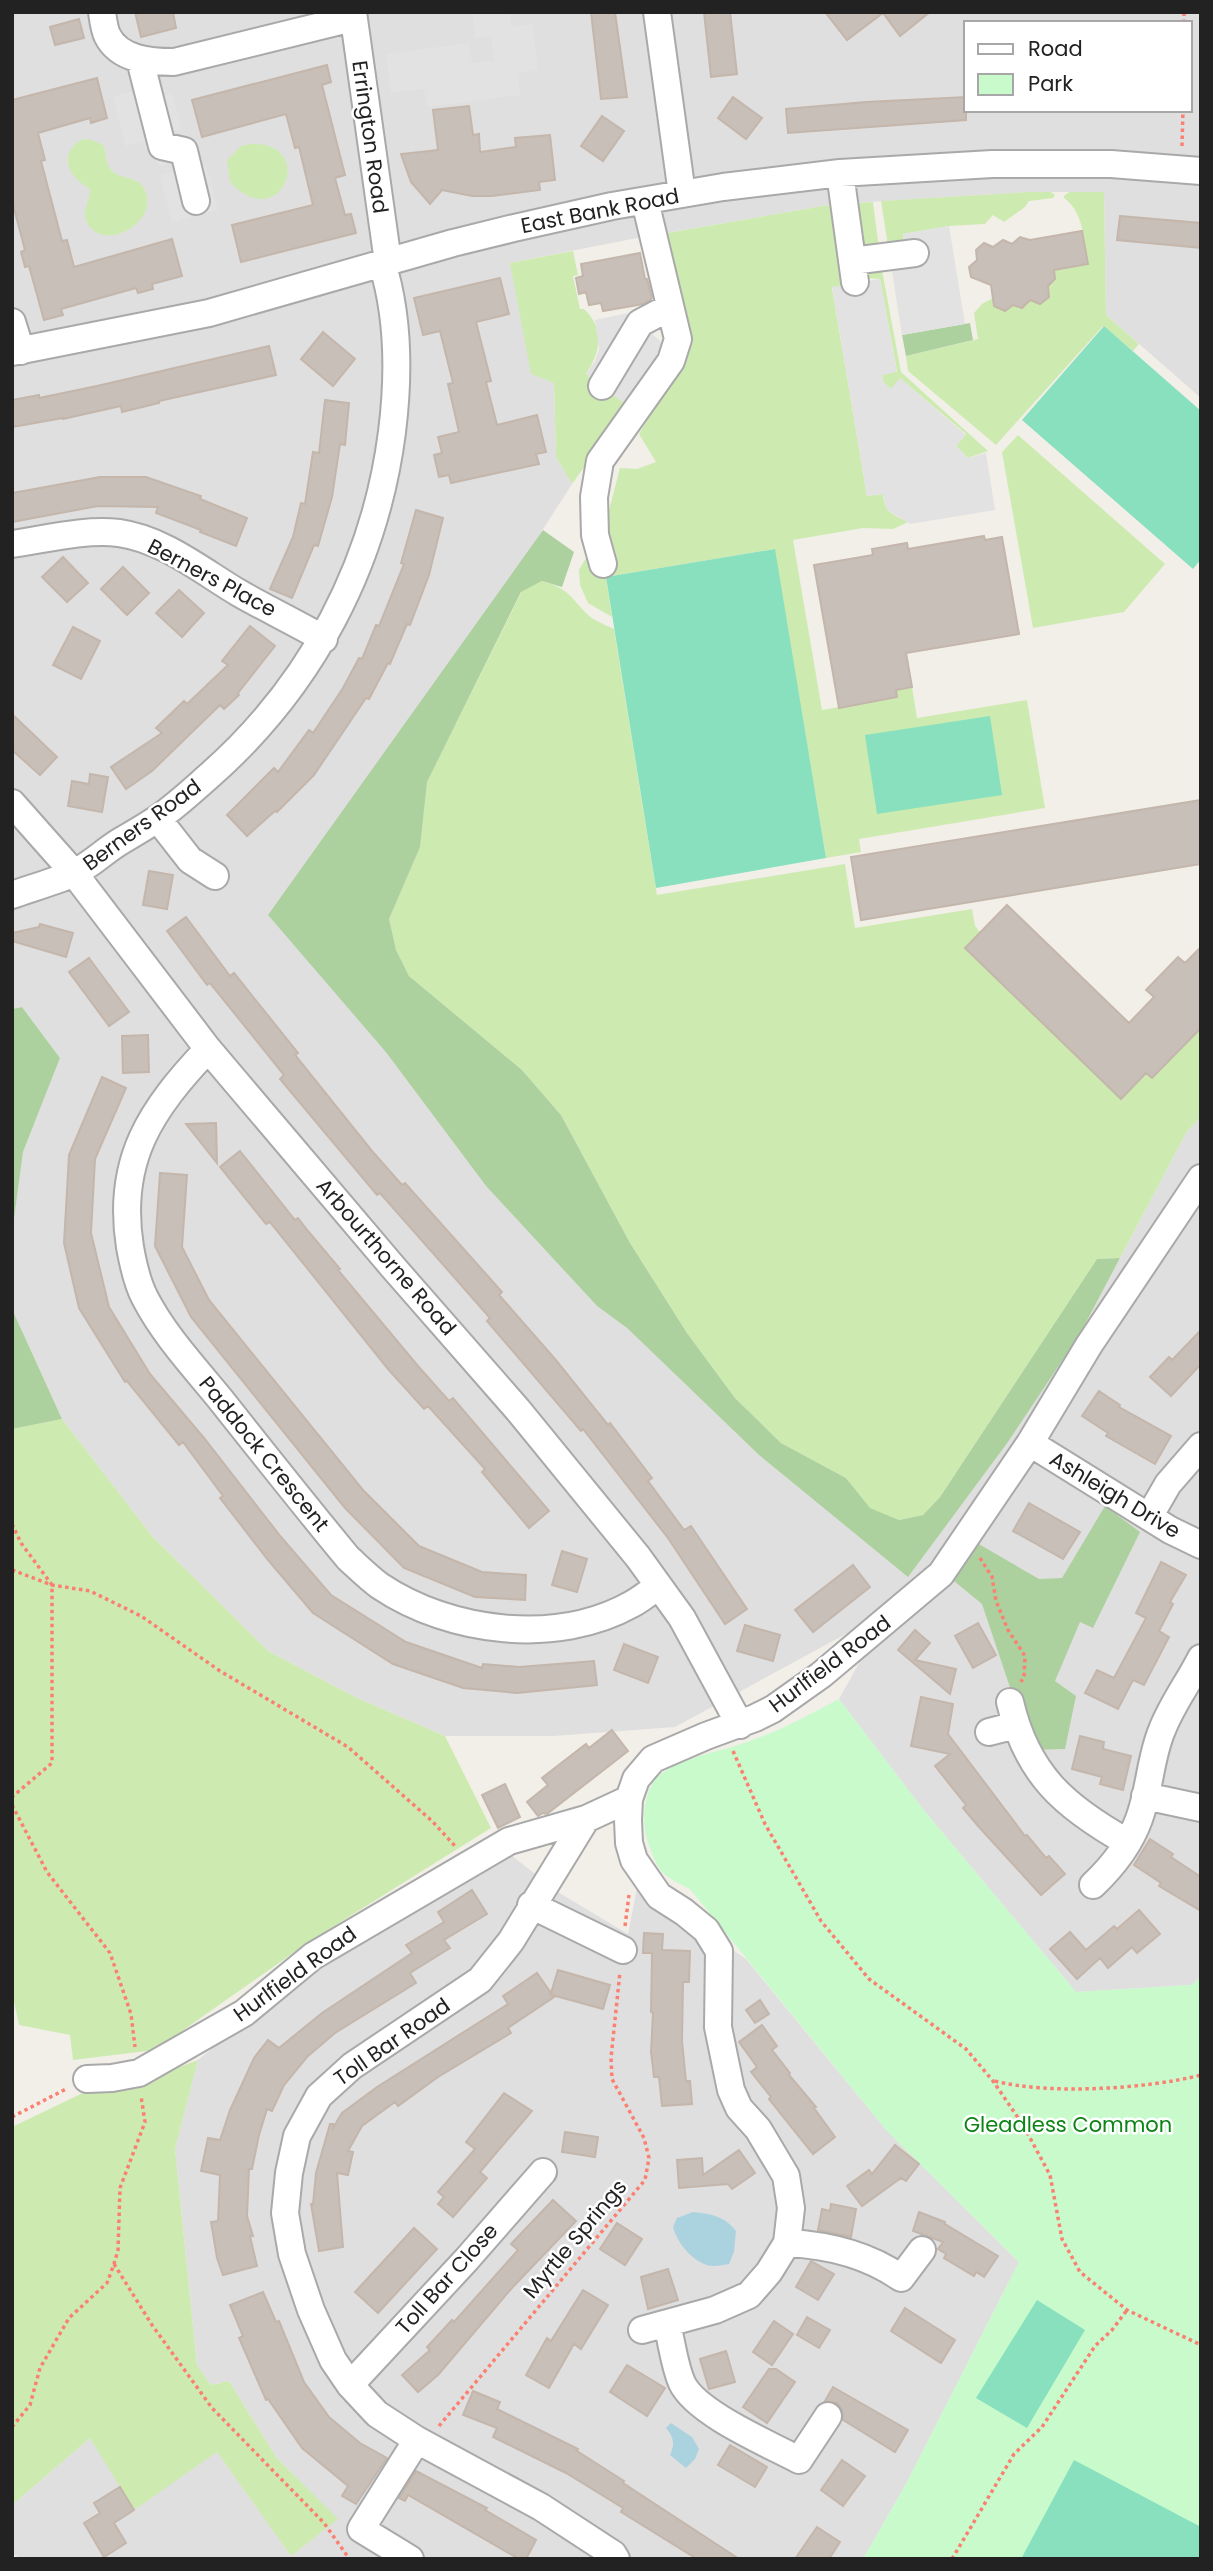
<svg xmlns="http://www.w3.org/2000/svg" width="1213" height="2571" font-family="Poppins,sans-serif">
<rect width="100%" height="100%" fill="#f2efe9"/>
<path fill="#e0dfdf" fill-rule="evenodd" d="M12 12H1201V398L1106 315 1104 192H1029L835 204 642 237 510 263 554 383 556 457 572 484 474 637 385 1051 486 1186 597 1306 627 1328 759 1455 908 1576 1008 1442 1080 1334 1186 1133 1201 1116V1977L1191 1985 1076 1992 922 1808 839 1699 888 1611 675 1727 554 1736H445L357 1698 268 1651 152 1536 62 1419 12 1309V1234L23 1152 60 1058 22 1007 12 1009ZM966 23H1190V110H966Z
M502 1848 561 1894 628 1934 637 1888 641 1887 746 1959 887 2131 1019 2262 906 2484 863 2559H23L12 2554V2505L90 2438 217 2452 291 2555 337 2519 276 2457 229 2381 211 2385 197 2365 175 2149 198 2060 326 1954Z"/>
<path fill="#cdebb0" d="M83 139 92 140 103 145C107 154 105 163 111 170 122 181 141 175 146 193 157 225 99 254 86 220 82 208 92 199 89 188 68 177 57 153 83 139Z
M251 144C318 141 282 237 230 182L227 160 241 146Z
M1029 192H1051L1055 195 1053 198 1029 201 1025 207 1004 222 993 215 985 224 949 226 903 234 904 243 888 246 881 201Z
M1069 192H1104L1106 315 1139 344 1133 351 1103 326 996 445 908 371 906 356 978 339 974 313 982 304 993 298 994 306 1005 311 1013 305 1022 308 1030 300 1040 304 1048 286 1055 279 1054 270 1088 264C1084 242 1084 212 1064 198V196Z
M873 202 879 249 863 247 853 203Z
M835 204 847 285 832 288 867 496 883 494C885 513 892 514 908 522L893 529 863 528 793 540 822 710 897 697 896 690 912 687 917 718 1027 700 1045 808 859 839 861 852 826 858 774 549 606 577 612 617 588 603 580 585 579 570 605 526 620 468 637 469 656 462 639 434 687 352 667 233Z
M573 251 578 275 573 276 580 309H584C605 329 601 351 586 374L628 406 572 484 556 457 554 383 531 374 510 263Z
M881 265 901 372 988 451 968 458 956 446 966 434 901 379 891 389 883 382 882 375 897 371 880 279 866 278V269Z
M1018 435 1165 564 1124 612 1033 628 1002 452Z
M542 581C571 590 569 596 588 615 595 621 606 625 614 629L657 895 845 864 855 928 972 909 975 926 1121 1098 1146 1073 1152 1078 1201 1028V1116L1186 1133 1120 1258 1097 1259 940 1497 923 1515 899 1520 869 1508 846 1478 781 1443 735 1398 687 1333 630 1243 561 1115 522 1070 409 976 396 950 389 919 420 847 427 782 522 591Z
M62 1419 152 1536 268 1651 357 1698 445 1736 491 1828 310 1941 155 2050 73 2060 70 2035 19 2025 12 1992V1429Z
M198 2060 175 2149 197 2365 211 2385 229 2381 276 2457 338 2519 291 2556 217 2452 134 2510 90 2438 12 2505V2127L89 2090 132 2085Z"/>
<path fill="#add19e" d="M970 323 973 340 906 356 902 335Z
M543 530 574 552 562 587 542 581 521 592 427 782 420 847 389 919 396 950 409 976 522 1070 561 1115 630 1243 687 1333 735 1398 781 1443 846 1478 870 1508 899 1520 923 1515 940 1497 1097 1259 1120 1258 1080 1334 1008 1442 908 1577 759 1455 627 1328 597 1306 486 1186 385 1051 268 915Z
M22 1007 60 1058 23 1152 12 1234V1009Z
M12 1309 62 1419 12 1429Z
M1105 1506 1140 1532 1093 1628 1080 1622 1055 1681 1076 1696 1065 1749 1031 1750 982 1604 954 1581 977 1543 1039 1579 1062 1578Z"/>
<path fill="#c8facc" d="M839 1699 922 1808 1076 1992 1191 1985 1201 1977V2559H863L906 2484 1019 2262 887 2131 690 1889C659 1874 658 1871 647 1839 641 1820 644 1786 661 1774 684 1757 714 1753 741 1744 776 1733 807 1716 839 1699Z"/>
<path fill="#88e0be" d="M1104 326 1201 411V559L1193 569 1022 420Z
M775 549 826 858 656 888 606 577Z
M990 716 1002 795 877 814 865 735Z
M1037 2300 1085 2330 1027 2428 976 2398Z
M1074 2460 1201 2527V2559H1021Z"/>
<path fill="#e2e2e2" d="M472 12H510L512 27 532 24 538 70 518 73 520 95 427 107 424 89 391 93 386 54 469 43 472 63 494 61 491 36 475 38Z
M131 92 156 97 172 93 181 129 164 134 191 169 206 166 218 210 172 222 160 175 178 170 176 162 158 166 154 148 146 150 144 141 126 146 113 97Z
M949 226 965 324 902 335 888 246 904 243 903 234Z
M880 279 897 372 882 375 883 382 891 389 900 378 966 435 956 446 968 458 986 453 995 510 910 524 887 510 883 494 867 496 832 287Z
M629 313 670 350 628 406 586 374 595 361 599 349 595 320Z"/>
<path fill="#aad3df" d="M693 2212C712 2214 724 2216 736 2231L734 2252 729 2264C723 2265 717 2266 712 2266 694 2264 677 2243 673 2227L677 2218Z
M671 2423 692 2437 699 2449 695 2459 686 2468 670 2455C675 2444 674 2438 666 2428Z"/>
<path fill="#c7bfb8" stroke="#c4b6ab" stroke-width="2" d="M135 12H173L176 28 141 37Z
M591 12H615L627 97 601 99Z
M704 12H730L737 74 711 77Z
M825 12H930L900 36 883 13 847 40Z
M79 19 84 38 55 45 50 27Z
M327 65 331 82 322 85 345 175 335 178 345 215 351 214 356 233 241 262 232 225 313 205 299 147 295 148 286 114 202 137 192 100Z
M97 78 107 118 91 123 90 118 38 133 45 160 41 161 62 241 67 240 74 267 172 239 182 276 152 284 153 289 138 293 136 288 61 309 63 315 44 320 29 266 25 267 21 252 25 250 12 201V100Z
M733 97 762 118 746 139 718 118Z
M966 97V120L788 133 786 109 866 102Z
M469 106 473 135 479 134 480 152 516 147 515 138 550 135 555 180 539 182 540 190 492 196H472L442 190 430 204 411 182 401 154 438 150 433 110Z
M602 116 624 131 603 161 581 146Z
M1120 216 1201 223V248L1117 240Z
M1082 231 1088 264 1054 270 1055 279 1048 286 1049 297 1040 304 1030 300 1022 308 1013 305 1005 311 994 306 991 285 971 277 969 267 977 260 976 250 984 243 993 247 1003 240 1012 244 1020 237 1030 240Z
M640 253 645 279H647L652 298 650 300 643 304 603 311 601 303 589 305 586 292 579 294 576 278 583 276 581 264Z
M500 278 509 314 476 322 491 381 486 382 497 425 537 415 546 452 536 454 539 464 451 483 449 475 439 477 434 455 442 453 438 437 459 432 448 384 453 383 440 331 423 335 414 298Z
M323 332 355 359 333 386 301 359Z
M269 346 276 375 159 401V403L122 412 121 406 63 419V418L12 427V400L39 395V398L97 386Z
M325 400 349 403 345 445 340 444 332 497 318 546 314 545 292 598 270 589 293 537 301 503 305 504 313 452 319 453Z
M100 477H146L201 496 200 499 247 518 236 546 200 532 201 530 156 513 158 507 98 506 12 522V493Z
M416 510 443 518 429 575 410 625 407 624 390 664 388 663 369 699 366 698 314 775 277 812 275 811 247 836 227 815 274 768 278 772 309 730 313 733 343 688 359 658 362 659 376 625 379 626 404 564 401 563Z
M984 536 985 540 1002 537 1019 634 906 653 912 687 896 690 897 697 839 708 814 565 873 555 872 549 907 543 908 549Z
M63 557 88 583 67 602 42 577Z
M123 567 149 593 127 615 101 589Z
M179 590 204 613 182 637 156 613Z
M250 626 275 646 238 693 239 695 224 709 220 705 152 771 126 789 111 767 162 733 156 728 184 701 187 704 228 665 222 661Z
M73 627 100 641 81 679 53 665Z
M12 714 57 757 40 775 12 750Z
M90 774 108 777 102 812 68 806 72 781 89 784Z
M1201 800V864L861 920 851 857Z
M149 871 173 875 167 909 143 905Z
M1007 905 1129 1023 1154 997 1146 990 1178 957 1185 963 1201 947V1028L1152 1078 1146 1073 1121 1099 965 948Z
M186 917 230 976 234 973 298 1053 295 1055 372 1151 402 1185 405 1183 502 1292 499 1295 555 1359 608 1425 610 1423 652 1478 648 1481 684 1530 691 1526 747 1609 725 1624 668 1538 583 1429 581 1431 487 1321 490 1318 380 1193 377 1195 280 1079 284 1075 210 983 207 985 167 931Z
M40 924 73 933 66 957 12 941V933L39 927Z
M89 958 129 1012 109 1026 69 972Z
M148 1035 149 1072 123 1073 122 1036Z
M102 1077 126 1088 95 1159 91 1233 109 1307 150 1374 204 1438 281 1537 331 1595 406 1642 482 1668 483 1664 519 1667 594 1661 597 1685 517 1693 463 1688 393 1664 313 1613 268 1560 220 1498 223 1496 183 1442 179 1445 127 1381 125 1382 79 1308 64 1243 69 1155Z
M216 1123 217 1163 186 1124Z
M240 1151 295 1220 298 1218 308 1231 340 1269 338 1270 418 1366 449 1401 453 1398 549 1511 529 1528 482 1472 485 1469 428 1406 424 1409 388 1369 270 1222 266 1224 220 1167Z
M160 1173 187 1175 182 1247 209 1300 363 1490 419 1546 482 1572 526 1575 525 1600 475 1597 404 1568 345 1508 191 1317 155 1246Z
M1201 1330V1364L1171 1396 1150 1377 1169 1357 1172 1360Z
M1099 1391 1120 1405 1119 1407 1171 1436 1155 1464 1106 1436 1108 1433 1082 1416Z
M1029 1503 1080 1532 1063 1559 1013 1531Z
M562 1551 587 1559 577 1592 552 1585Z
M1161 1562 1186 1575 1170 1602 1173 1604 1159 1631 1169 1637 1144 1685 1133 1680 1118 1709 1085 1693 1097 1670 1114 1678 1146 1618 1136 1613Z
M853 1565 870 1587 813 1632 795 1610Z
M978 1623 996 1655 973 1668 955 1636Z
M745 1625 780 1635 773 1661 737 1651Z
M915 1630 930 1643 915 1660 956 1669 950 1694 898 1650Z
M624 1644 658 1657 648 1683 614 1670Z
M921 1697 953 1704 948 1734 1025 1836 1027 1835 1046 1858 1049 1856 1065 1874 1041 1895 978 1826 963 1808 966 1805 935 1766 950 1754 911 1746Z
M612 1730 628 1751 547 1814 543 1813 538 1816 527 1802 548 1785 542 1778 586 1744 589 1748Z
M1080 1736 1104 1742 1103 1749 1131 1756 1123 1790 1100 1784 1102 1777 1072 1769Z
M505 1784 520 1817 498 1828 482 1795Z
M1150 1839 1173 1854 1171 1857 1201 1877V1911L1159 1886 1161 1883 1134 1865Z
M472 1890 487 1914 444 1940 450 1948 410 1973 416 1983 335 2033 307 2057 284 2085 272 2111 267 2109 259 2135 252 2169H249L247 2216 253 2236H250L257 2266 223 2275 217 2258 211 2222 218 2221 220 2175 201 2171 208 2138 220 2140 230 2110 254 2058 268 2040 279 2048 322 2013 412 1953 406 1945 444 1922 438 1912Z
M1139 1910 1160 1934 1137 1953 1132 1947 1108 1968 1100 1958 1077 1979 1050 1949 1070 1932 1086 1950 1114 1926 1117 1929Z
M644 1933 663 1934 662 1950 690 1951 689 1982H683L682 2041 686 2081H690L692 2104 662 2106 659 2077H654L651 2052 653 2013 651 2012 652 1953H643Z
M558 1970 610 1985 603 2009 552 1995 554 1997 508 2028 511 2033 438 2077 398 2106 395 2102 362 2126 348 2151 353 2152 348 2175 337 2173 343 2247 319 2251 311 2204H313L316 2173 330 2124H333V2128L342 2113 377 2087 508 2004 503 1996 537 1973 551 1993Z
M760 2000 769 2014 755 2023 746 2010Z
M762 2025 777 2046 772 2050 790 2073 789 2075 816 2107 814 2108 835 2137 813 2154 769 2099 771 2097 751 2072 757 2067 739 2042Z
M504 2093 532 2111 480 2172 487 2178 453 2217 438 2204 444 2197 438 2192 475 2149 466 2142Z
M565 2132 598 2137 595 2157 562 2152Z
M895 2145 919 2164 906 2181 901 2178 862 2206 847 2186 869 2170 872 2174Z
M739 2150 755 2173 732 2189 728 2184 679 2188 677 2160 702 2158 703 2175Z
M553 2200 576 2221 511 2289 438 2375 418 2392 402 2375 430 2350 427 2347 452 2320 454 2322 518 2250 511 2244Z
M831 2204 856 2209 851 2237 818 2230 822 2209 830 2211Z
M919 2212 945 2222V2224L998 2256 984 2277 976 2272 974 2276 944 2258 946 2254 938 2249 943 2242 913 2231Z
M617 2223 642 2239 625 2265 600 2249Z
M414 2228 437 2249 378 2313 355 2292Z
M811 2261 834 2274 818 2300 796 2287Z
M668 2269 678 2300 648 2309 641 2277Z
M583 2290 608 2305 581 2349 574 2344 549 2388 526 2375 547 2338 551 2341Z
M263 2292 276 2322 279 2321 304 2382 329 2417 360 2443 387 2458 356 2504 342 2496 348 2486 302 2448 268 2399 266 2400 239 2338 243 2336 230 2305Z
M905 2308 955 2340 941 2363 891 2331Z
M807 2317 830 2330 819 2348 797 2335Z
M774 2321 793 2334 772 2365 753 2352Z
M726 2351 735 2382 709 2389 700 2359Z
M627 2365 665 2388 647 2416 610 2392Z
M769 2369H776L795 2382 767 2423 743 2407Z
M833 2387 908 2430 895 2452 843 2420 842 2410 837 2403 825 2401Z
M473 2391 500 2402 497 2409 578 2449 577 2451 624 2481 623 2483 739 2559H697L621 2512 623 2508 566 2473 493 2437 497 2428 463 2415Z
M730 2445 767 2467 755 2487 718 2465Z
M842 2460 865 2476 843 2506 821 2490Z
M416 2471 487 2508 485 2510 536 2540 526 2559H519L408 2495 405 2501 399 2498Z
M120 2487 134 2510 114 2523 126 2543 104 2557 84 2523 100 2513 94 2503Z
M817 2527 840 2542 829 2559H795Z"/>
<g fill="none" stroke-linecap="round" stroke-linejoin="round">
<g stroke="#a9a9a9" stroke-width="30">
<path id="minor" d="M102 12C103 19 104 28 107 35 119 60 151 62 174 62L353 18
M353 12 388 262
M657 12 682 194
M140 60 162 146 184 151 196 201
M840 173 855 282
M852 261 915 253
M12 322 21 351
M12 352 209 313 453 243 514 228 612 206 723 187 840 173 992 164H1111L1201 171
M602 386 640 323 670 307
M12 544C47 539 84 529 119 533 163 539 202 571 239 593 267 609 296 623 324 639
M603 564 595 535 594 497 600 461 671 361 678 339 645 201
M12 803 74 873 208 1049 392 1266 518 1410 638 1557 682 1618 740 1725
M158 819 190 860 215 876
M12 895C32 888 53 882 72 874 90 866 104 851 121 841 133 834 145 827 157 819 176 806 193 790 210 775 311 686 375 565 392 432 399 376 399 317 382 263
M208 1049C151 1109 116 1160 130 1247 133 1264 137 1283 145 1298 164 1335 195 1368 221 1400 263 1453 305 1506 348 1558 358 1567 369 1578 380 1586 450 1633 557 1646 632 1604 641 1599 650 1592 658 1586
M1030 1443 1170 1530 1201 1545
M1149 1517 1168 1484 1201 1446
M1010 1702C1027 1775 1065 1807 1127 1842
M989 1732 1016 1725
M1145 1796 1201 1808
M586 1819 511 1941 480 1980 352 2066 319 2096 297 2136 289 2173 285 2213 292 2254 311 2310 333 2360 350 2385 377 2414 417 2440 541 2507 613 2554 616 2559
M1093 1885C1112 1867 1130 1844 1139 1819 1150 1790 1150 1758 1162 1730 1172 1704 1189 1682 1201 1658
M531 1905 623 1950
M87 2079 112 2078 139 2073 244 2013 313 1956 509 1841 586 1819 629 1799
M787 2243C829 2245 867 2254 901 2278L922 2250
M667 2324C672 2343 674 2365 682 2383 696 2413 769 2444 799 2460L828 2416
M642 2330 715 2310 749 2295 769 2272 787 2243 791 2208 786 2176 758 2129 739 2108 731 2090 718 2027 719 1951 706 1930 684 1912 659 1896 634 1860 629 1843 628 1820 629 1799 636 1779 653 1759 706 1736 755 1718 773 1709 821 1675 941 1574 1030 1443 1089 1345 1201 1178
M350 2385 467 2259 543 2172
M410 2559 361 2529 417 2440"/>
</g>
<path stroke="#fa8072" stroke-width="3.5" stroke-dasharray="3.5 3.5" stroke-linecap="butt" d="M1184 23V12
M1182 146 1183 110
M12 1524 21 1543 52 1585V1763L12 1797
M980 1558 992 1577 996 1601 1008 1630 1025 1656 1024 1676 1021 1682
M12 1570 52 1585 90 1591 141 1616 220 1671 348 1747 432 1821 455 1846
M733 1751 765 1824 821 1921 869 1979 966 2049 993 2081 1023 2125 1050 2175 1062 2239 1080 2272 1127 2310 1201 2345
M12 1805 47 1872 110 1953 131 2014 135 2047
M625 1926 629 1895
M995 2081C1048 2095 1147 2089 1201 2075
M12 2117 66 2089
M114 2264 152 2325 212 2408 324 2523 348 2557
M439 2426 645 2180 649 2158 644 2138 612 2079 611 2058 620 1972
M12 2427 30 2405 40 2368 69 2318 107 2283 114 2264 118 2250 120 2188 145 2122 141 2096
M952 2559 1014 2454 1042 2427 1095 2346 1112 2330 1127 2310"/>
<use href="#minor" stroke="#fff" stroke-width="26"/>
</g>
<g text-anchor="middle" stroke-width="5" stroke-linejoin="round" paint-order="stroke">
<g font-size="21" fill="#222" stroke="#fff">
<text transform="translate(370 137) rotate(82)" y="7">Errington Road</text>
<text transform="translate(600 211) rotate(-11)" y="7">East Bank Road</text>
<text transform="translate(212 578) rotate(28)" y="7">Berners Place</text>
<text transform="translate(142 825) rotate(-36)" y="7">Berners Road</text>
<text transform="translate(386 1257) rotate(49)" y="7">Arbourthorne Road</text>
<text transform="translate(264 1454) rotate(51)" y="7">Paddock Crescent</text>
<text transform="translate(1115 1495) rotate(31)" y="7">Ashleigh Drive</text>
<text transform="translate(830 1664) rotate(-37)" y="7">Hurlfield Road</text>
<text transform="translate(295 1974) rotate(-36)" y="7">Hurlfield Road</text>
<text transform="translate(392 2042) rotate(-35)" y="7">Toll Bar Road</text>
<text transform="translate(575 2239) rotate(-50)" y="7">Myrtle Springs</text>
<text transform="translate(447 2279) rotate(-48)" y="7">Toll Bar Close</text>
</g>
<g font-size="21" fill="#0c8416" stroke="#fff">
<text x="1068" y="2132">Gleadless Common</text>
</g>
</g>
<rect width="1213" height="2571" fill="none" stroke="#222222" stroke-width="28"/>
<rect x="964" y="21" width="228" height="91" fill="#ffffff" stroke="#a7a7a7" stroke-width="2"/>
<rect x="978" y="44" width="35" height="10" fill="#ffffff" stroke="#a7a7a7" stroke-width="2"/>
<text x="1028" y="56" font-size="21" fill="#222222">Road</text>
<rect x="978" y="74" width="35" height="21" fill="#c8facc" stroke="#a7a7a7" stroke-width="2"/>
<text x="1028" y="91" font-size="21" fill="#222222">Park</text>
</svg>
